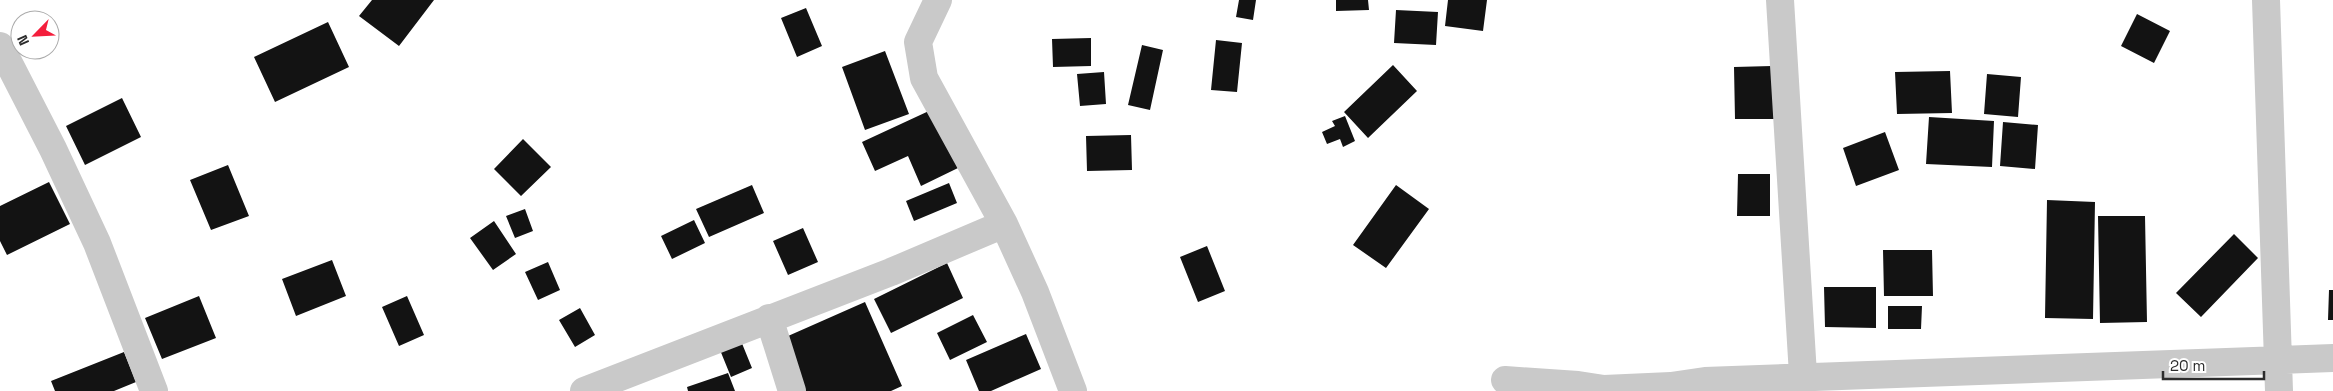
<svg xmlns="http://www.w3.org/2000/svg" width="2333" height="391" font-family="'Space Grotesk',sans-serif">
<rect width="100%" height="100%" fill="#fff"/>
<path fill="#131313" d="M372 0H434L399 46 359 16Z
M1239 0H1256L1253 20 1236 17Z
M1336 0H1368L1369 10 1336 11Z
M1448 0H1487L1483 31 1445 26Z
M806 8 822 46 797 57 781 18Z
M1396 10 1438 12 1436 45 1394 43Z
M2137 14 2170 31 2154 63 2121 46Z
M328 22 349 67 275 102 254 57Z
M1091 38V66L1053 67 1052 39Z
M1216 40 1242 43 1237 92 1211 90Z
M1142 45 1163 50 1150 110 1128 105Z
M885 51 909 114 865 130 842 67Z
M1393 65 1417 91 1368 138 1344 112Z
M1772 66 1774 119H1735L1734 67Z
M1950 71 1952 113 1897 114 1895 72Z
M1104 72 1106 104 1080 106 1077 74Z
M1987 74 2021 77 2018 117 1984 114Z
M122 98 141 137 85 165 66 126Z
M931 110 958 168 921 186 908 156 875 171 862 142Z
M1345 116 1355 141 1343 147 1340 139 1327 144 1322 132 1335 126 1332 121Z
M1929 117 1994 121 1992 167 1926 164Z
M2003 122 2038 125 2035 169 2000 166Z
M1885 132 1899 170 1856 186 1843 148Z
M1131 135 1132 170 1087 171 1086 136Z
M523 139 551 167 521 196 494 169Z
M228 165 249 216 211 230 190 180Z
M1738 174H1770V216H1737Z
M49 182 70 224 7 255 0 241V206Z
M949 183 957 203 914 221 906 201Z
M752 185 764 213 709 237 696 209Z
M1396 185 1429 209 1386 268 1353 245Z
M2047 200 2095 202 2093 319 2045 318Z
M525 209 533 231 515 238 506 216Z
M2098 216H2145L2147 322 2100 323Z
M694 220 705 243 672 259 661 236Z
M494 221 516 254 493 270 470 238Z
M803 228 818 262 788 275 773 241Z
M2234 234 2258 258 2201 317 2176 293Z
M1207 246 1225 291 1198 302 1180 257Z
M1883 250H1932L1933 296H1884Z
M332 260 346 296 296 316 282 279Z
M548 262 560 290 538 300 525 272Z
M947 263 963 298 891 333 874 299Z
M1824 287H1876V328L1825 327Z
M2329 290H2333V320H2328Z
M199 296 216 338 162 359 145 318Z
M407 296 424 335 399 346 382 307Z
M865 302 902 386 891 391H801L779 340Z
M1888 306H1922L1921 329H1888Z
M580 308 595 335 575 347 559 320Z
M973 315 987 342 950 360 937 333Z
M1026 334 1041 369 991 391H979L966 360Z
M741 341 752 368 731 377 720 350Z
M124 352 136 382 114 391H55L51 381Z
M728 373 735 391H688L687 387Z"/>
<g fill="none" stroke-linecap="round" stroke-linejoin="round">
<path stroke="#c9c9c9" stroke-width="28" d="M938 0 918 42 924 78 1004 224 1035 292 1073 391
M1780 0 1804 391
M2266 0 2279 391
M0 46 53 149 97 243 154 391
M769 318 792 391
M1505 380 1578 385 1604 389 1671 386 1705 381 2333 358
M584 391 891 272 1004 224"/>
</g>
<g transform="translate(35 35) rotate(246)"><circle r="24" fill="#ffffff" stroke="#ababab"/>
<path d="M0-4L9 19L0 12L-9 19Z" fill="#f41e3c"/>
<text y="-8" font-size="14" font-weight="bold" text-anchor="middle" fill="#2c2c2c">N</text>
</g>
<path d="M2163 371v8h101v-8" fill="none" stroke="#2c2c2c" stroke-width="2.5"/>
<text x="2170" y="371" font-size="15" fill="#2c2c2c" stroke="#ffffff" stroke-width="4" paint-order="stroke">20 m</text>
</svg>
